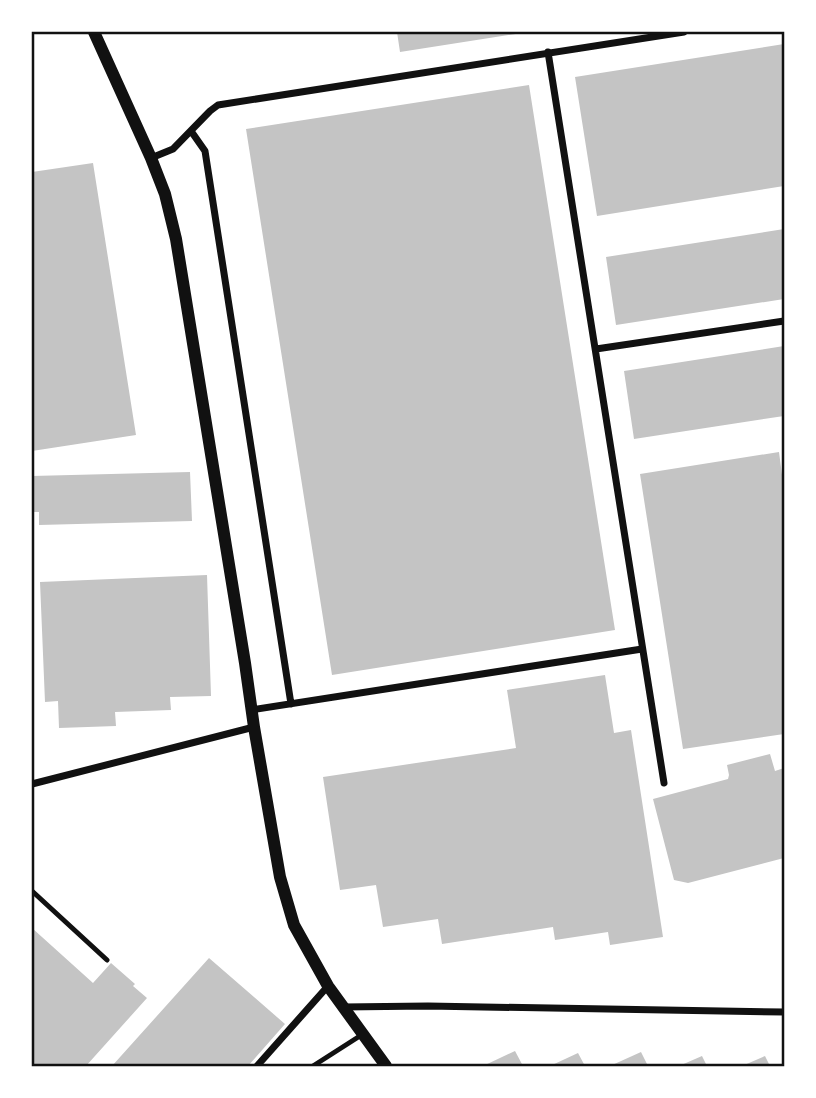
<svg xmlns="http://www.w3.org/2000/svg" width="816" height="1098" font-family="'Exo 2',sans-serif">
<rect width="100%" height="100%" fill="#fff"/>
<path fill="#c4c4c4" d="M397 32H522V33L400 52Z
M784 44V186L597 216 575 77Z
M529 85 615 630 332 675 246 129Z
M93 163 136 435 32 451V172Z
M784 229V299L616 325 606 257Z
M784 346V416L634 439 624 371Z
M779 452 784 490V734L683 749 640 474Z
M190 472 192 521 39 525V512H32V476Z
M207 575 211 696 170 697 171 710 115 712 116 726 59 728 58 701 45 702 40 582Z
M605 675 614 733 631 730 663 937 610 945 608 932 555 940 553 927 442 944 438 919 383 927 376 885 340 890 323 777 516 748 507 690Z
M770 754 775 771 784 768V858L688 883 674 880 653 799 728 779 729 775 727 765Z
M32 928 93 983 111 963 135 984 133 986 147 998 86 1066H32Z
M209 958 285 1024 248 1066H112Z
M515 1051 523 1066H483Z
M641 1052 648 1066H610Z
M578 1053 585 1066H550Z
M702 1056 707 1066H679Z
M765 1056 770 1066H742Z"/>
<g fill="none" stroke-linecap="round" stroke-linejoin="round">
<path stroke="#111" stroke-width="5" d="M32 891 107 960
M313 1066 363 1034"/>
<path stroke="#111" stroke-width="7" d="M548 52 664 783
M191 131 205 151 291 704
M151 158 173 149 210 111 218 105 684 32
M596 349 784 321
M251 710 642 649
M32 784 254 727
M343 1007 428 1006 784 1012
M257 1066 328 986"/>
<path stroke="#111" stroke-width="12" d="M94 32 151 158 165 194 176 239 245 663 254 727 280 877 294 925 328 986 386 1066"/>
</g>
<rect width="816" height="1098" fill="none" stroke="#ffffff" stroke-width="66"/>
<rect x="33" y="33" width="750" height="1032" fill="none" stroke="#111" stroke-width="2.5"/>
</svg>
